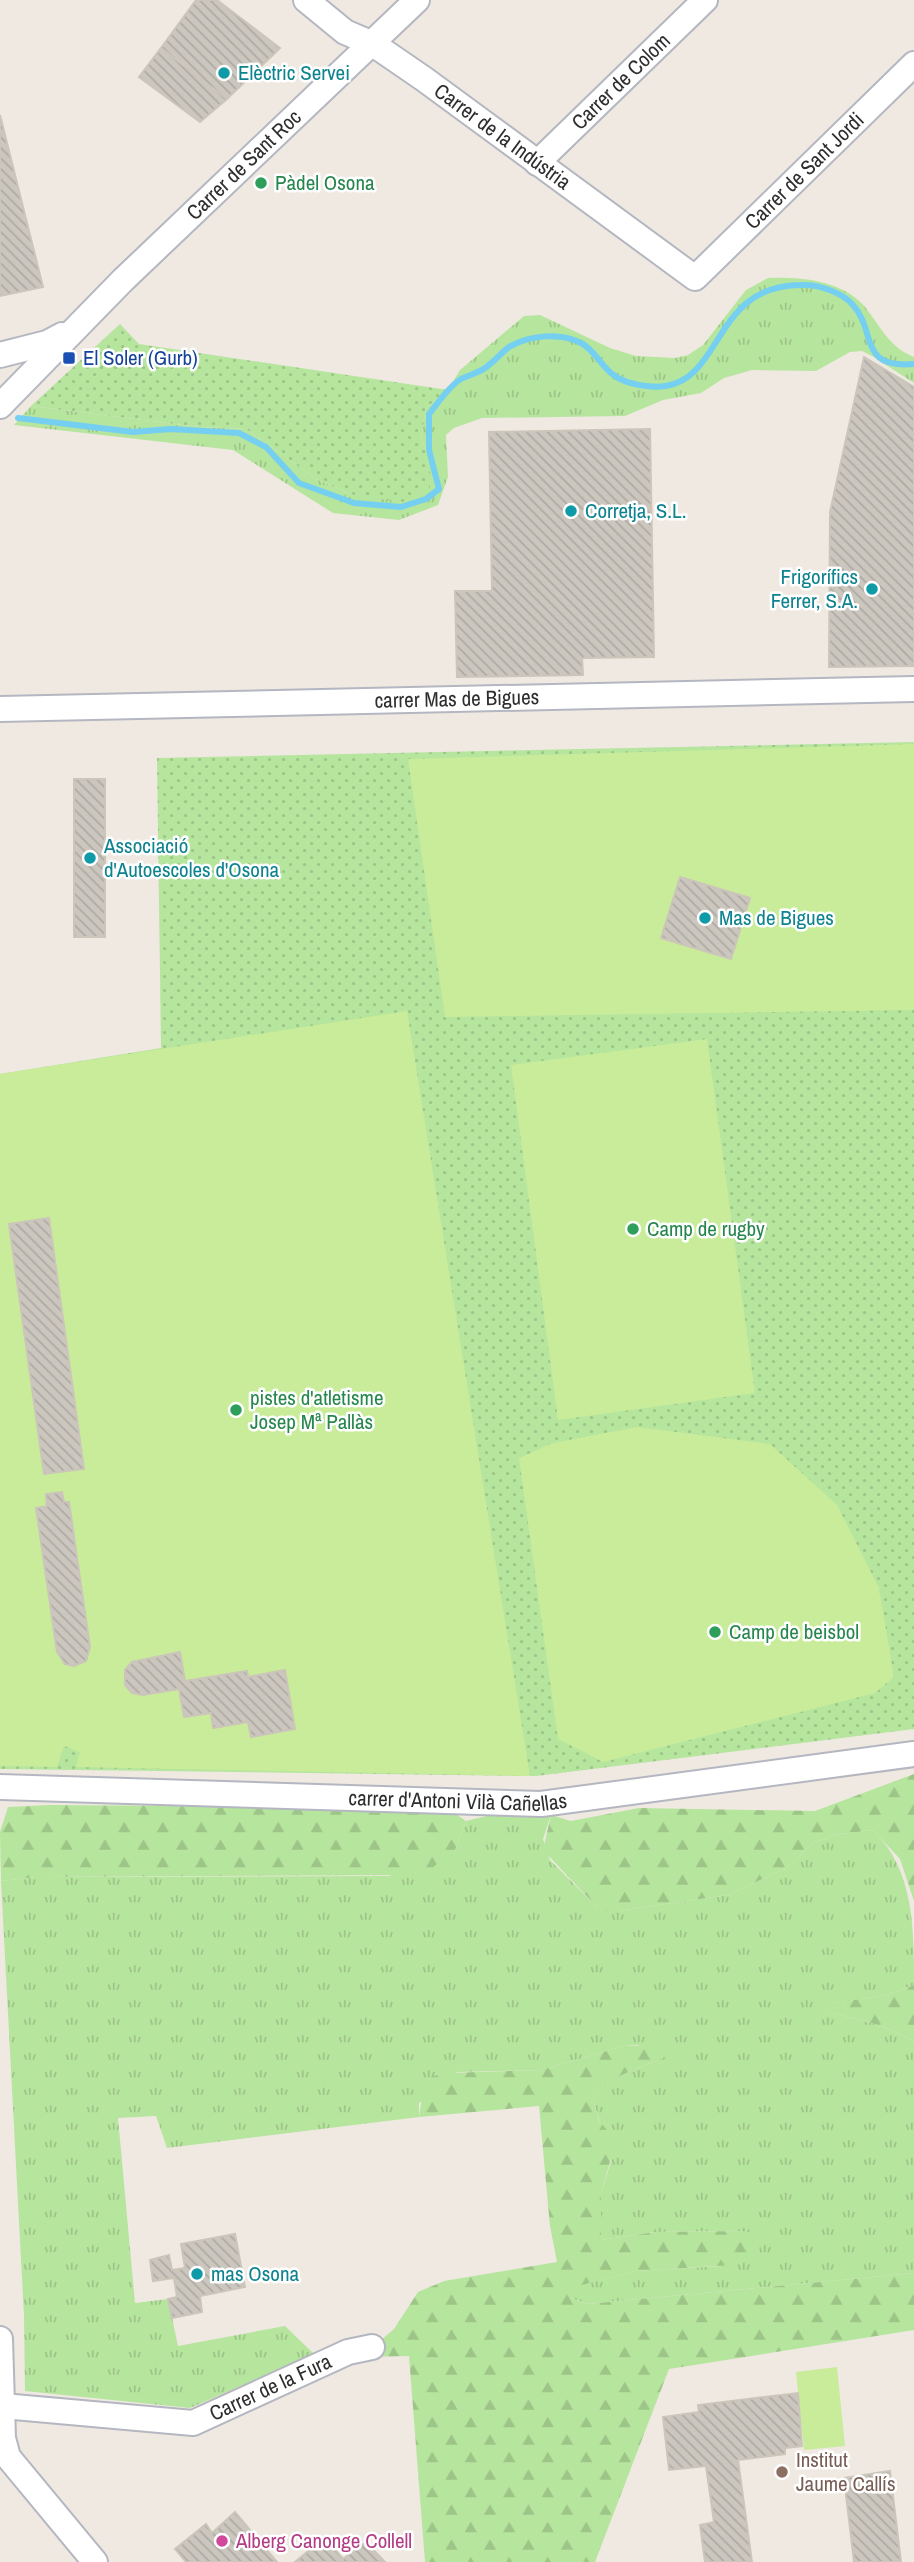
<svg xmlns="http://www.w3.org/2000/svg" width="914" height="2562" font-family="'Archivo Narrow',sans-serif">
<defs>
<pattern id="grass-tufts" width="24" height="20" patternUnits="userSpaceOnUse" patternTransform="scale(1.75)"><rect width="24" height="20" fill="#b6e59e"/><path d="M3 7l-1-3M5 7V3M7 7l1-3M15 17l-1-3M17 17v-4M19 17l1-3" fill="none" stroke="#9dc588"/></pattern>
<pattern id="forest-firs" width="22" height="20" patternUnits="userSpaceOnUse" patternTransform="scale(1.75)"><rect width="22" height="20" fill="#b6e59e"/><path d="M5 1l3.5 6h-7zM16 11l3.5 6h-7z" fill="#9dc588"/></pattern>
<pattern id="park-dots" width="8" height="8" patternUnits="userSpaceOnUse" patternTransform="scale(1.75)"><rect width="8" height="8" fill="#b6e59e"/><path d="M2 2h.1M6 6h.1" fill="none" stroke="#9dc588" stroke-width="1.8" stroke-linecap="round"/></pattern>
<pattern id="building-back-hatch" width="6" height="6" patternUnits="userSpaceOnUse" patternTransform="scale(1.75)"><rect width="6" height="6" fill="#cbc7bf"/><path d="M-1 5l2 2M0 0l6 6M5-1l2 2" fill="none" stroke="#afaba4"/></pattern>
</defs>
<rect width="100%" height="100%" fill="#efe9e1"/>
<path fill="url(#grass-tufts)" d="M768 278C801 277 842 280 865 307 881 327 889 347 914 357V383L872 356 862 351 850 352 816 371 752 370 724 378 701 393 663 400 625 416 482 418 454 428 446 435 448 477 438 505 399 520 333 513 233 450 14 425 31 406 199 427 246 429 318 480 356 496 430 461 421 438 426 408 448 390 460 370 524 316 540 315 610 348 636 356 675 358 688 355 703 345 746 290Z
M491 1815H551L543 1839 550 1860 596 1906 618 1911 728 1895 786 1868 812 1844 833 1835 873 1830C914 1870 914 1927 914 1985L887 1995 834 2003 829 2006V2012L882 2026 914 2041V2273L587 2304 571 2298 574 2287 634 2271 722 2266 742 2231 655 2232 601 2240V2194L611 2161 593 2099C605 2077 638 2069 660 2059L638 2045 624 2046 541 2070 457 2072 419 2103V2117L167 2148 156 2116 118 2118 135 2303 168 2299 178 2346 285 2326 314 2354 190 2408 25 2391 24 2316 1 1881 35 1877 389 1876 455 1850 466 1821Z"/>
<path fill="url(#forest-firs)" d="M914 1774V1901L900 1859 873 1830 833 1835 812 1844 786 1868 728 1895 618 1911H607L596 1906 543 1850 551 1815 571 1821 639 1808 815 1811Z
M50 1805 434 1808 453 1812 466 1821 455 1850 423 1875 35 1877 1 1881 0 1832 8 1807Z
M914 1985V2041L882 2026 829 2012V2006L833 2003 887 1995Z
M663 2045 668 2047 669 2055C645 2067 607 2075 593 2099L599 2121 616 2140 601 2194V2240L655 2232 742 2231 753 2233 760 2243 759 2254 735 2265 634 2271 575 2287 571 2298 587 2304 914 2273V2330L669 2369 595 2562H425L409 2356 361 2357 394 2329 418 2292 444 2281 557 2262 550 2226 539 2106 419 2117 424 2084 434 2076 445 2073 541 2070 624 2046Z"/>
<path fill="url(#park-dots)" d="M120 324 139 344 448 390 426 408 421 438 430 461V488L406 502 356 496 318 480 246 429 199 427 31 406Z
M914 742V1729L536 1776 0 1769V1074L161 1048 157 758Z"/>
<path fill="#c9ec9a" d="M914 744V1010L445 1017 408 759Z
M407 1011 530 1776 76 1767 80 1752 64 1746 57 1767 0 1766V1074Z
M707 1039 755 1393 558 1420 511 1065Z
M637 1427 770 1444 837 1505 879 1588 894 1677 875 1693 603 1762 558 1739 519 1458 553 1443Z
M837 2367 845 2446 804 2450 796 2372Z"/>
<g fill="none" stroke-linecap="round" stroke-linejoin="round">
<path stroke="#75cff0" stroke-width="6" d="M18 418 133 432 171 429 239 433 266 447 299 483 354 503 401 507 426 499 439 489 429 450V414C438 403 449 386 461 379 469 375 478 373 485 368 494 362 501 353 509 347 529 335 560 332 581 343 595 350 602 368 615 376 628 385 651 388 666 386 724 377 714 282 805 285 820 285 843 293 853 305 877 332 858 369 914 364"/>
</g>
<path fill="url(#building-back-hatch)" stroke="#cbc5ba" stroke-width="2" d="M196 0H217L280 48 227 99 161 48Z
M161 48 227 99 200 122 139 77Z
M0 115 43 287 0 296Z
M864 357 914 387V666L829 667 830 512Z
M650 429 654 657 582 658 583 675 457 677 455 591H492L489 432Z
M74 779H105V937H74Z
M680 877 750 898 731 959 661 938Z
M49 1218 84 1469 44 1474 9 1224Z
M62 1492 64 1502H69L90 1647 86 1661 74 1666 65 1664 57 1652 36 1508 47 1506 46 1494Z
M180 1652 185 1681 247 1671 248 1677 285 1670 295 1729 251 1737 248 1722 213 1728 211 1713 184 1717 179 1689 143 1695 132 1693 125 1685V1670L132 1662Z
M235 2234 245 2287 200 2296 202 2312 172 2318 168 2299 177 2297 174 2278 153 2281 150 2260 169 2255 172 2270 185 2268 181 2244Z
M798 2393 802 2446 785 2448V2454L738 2460 752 2562H705L700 2525 714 2522 706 2466 669 2470 663 2417 699 2412 698 2405Z
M890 2471 901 2562H854L844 2478Z
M235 2512 277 2562H186L175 2549 206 2524 212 2533Z
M325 2537 343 2559 366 2542 385 2562H295Z"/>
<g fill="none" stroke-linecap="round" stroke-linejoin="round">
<g stroke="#b4b7c1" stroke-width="28">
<g id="street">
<path id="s1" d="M306 0 345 32 373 44 424 79 695 278 914 64"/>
<path id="s2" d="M537 163 705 0"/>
<path d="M0 355 47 343 62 335"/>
<path id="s3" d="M0 406 123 280 417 0"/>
<path id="s4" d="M0 709 914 689"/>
<path id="s5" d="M0 1787 541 1804 914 1754"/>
<path d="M0 2339 3 2438 8 2457 95 2562"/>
<path id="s6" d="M3 2406 193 2423 348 2352 372 2347"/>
</g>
</g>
<use href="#street" stroke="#fff" stroke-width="24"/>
</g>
<g fill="#0f9aa8" stroke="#fff" stroke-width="2.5">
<circle cx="224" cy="73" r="7"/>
<circle cx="571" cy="511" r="7"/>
<circle cx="872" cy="589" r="7"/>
<circle cx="90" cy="858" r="7"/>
<circle cx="705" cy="918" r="7"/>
<circle cx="197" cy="2274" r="7"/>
</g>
<g fill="#2e9e5b" stroke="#fff" stroke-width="2.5">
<circle cx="261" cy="183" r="7"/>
<circle cx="633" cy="1229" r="7"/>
<circle cx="236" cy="1410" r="7"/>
<circle cx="715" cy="1632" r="7"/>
</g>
<rect fill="#1a4fb4" stroke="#fff" stroke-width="2.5" x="62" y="351" width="14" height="14" rx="3.5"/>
<circle fill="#8d6e63" stroke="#fff" stroke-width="2.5" cx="782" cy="2472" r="7"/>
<circle fill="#d1479c" stroke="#fff" stroke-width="2.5" cx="222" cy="2541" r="7"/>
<g text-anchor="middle" stroke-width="5" stroke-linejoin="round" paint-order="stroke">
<g font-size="21" fill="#0d838f" stroke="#fff" text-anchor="start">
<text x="238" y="80">Elèctric Servei</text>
<text x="585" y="518">Corretja, S.L.</text>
<text x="858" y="584" text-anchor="end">Frigorífics<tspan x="858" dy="24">Ferrer, S.A.</tspan></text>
<text x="104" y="853">Associació<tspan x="104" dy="24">d'Autoescoles d'Osona</tspan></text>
<text x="719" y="925">Mas de Bigues</text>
<text x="211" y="2281">mas Osona</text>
</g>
<g font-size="21" fill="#2e2e2e" stroke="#fff">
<text dy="7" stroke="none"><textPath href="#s2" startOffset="117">Carrer de Colom</textPath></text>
<text dy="7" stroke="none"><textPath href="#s1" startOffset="240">Carrer de la Indústria</textPath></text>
<text dy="7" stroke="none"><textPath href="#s3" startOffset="343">Carrer de Sant Roc</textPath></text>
<text dy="7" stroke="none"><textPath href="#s1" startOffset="632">Carrer de Sant Jordi</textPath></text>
<text dy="7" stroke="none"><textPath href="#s4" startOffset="457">carrer Mas de Bigues</textPath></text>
<text dy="7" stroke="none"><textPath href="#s5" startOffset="458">carrer d'Antoni Vilà Cañellas</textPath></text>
<text dy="7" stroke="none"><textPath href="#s6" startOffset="276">Carrer de la Fura</textPath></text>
</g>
<g font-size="21" fill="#27864d" stroke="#fff" text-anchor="start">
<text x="275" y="190">Pàdel Osona</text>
<text x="647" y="1236">Camp de rugby</text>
<text x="250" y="1405">pistes d'atletisme<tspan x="250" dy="24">Josep Mª Pallàs</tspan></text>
<text x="729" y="1639">Camp de beisbol</text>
</g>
<g font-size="21" fill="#164399" stroke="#fff" text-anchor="start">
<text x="83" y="365">El Soler (Gurb)</text>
</g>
<g font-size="21" fill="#785e54" stroke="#fff" text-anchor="start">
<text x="796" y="2467">Institut<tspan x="796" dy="24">Jaume Callís</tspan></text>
</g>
<g font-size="21" fill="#b23c85" stroke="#fff" text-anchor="start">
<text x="236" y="2548">Alberg Canonge Collell</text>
</g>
</g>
</svg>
